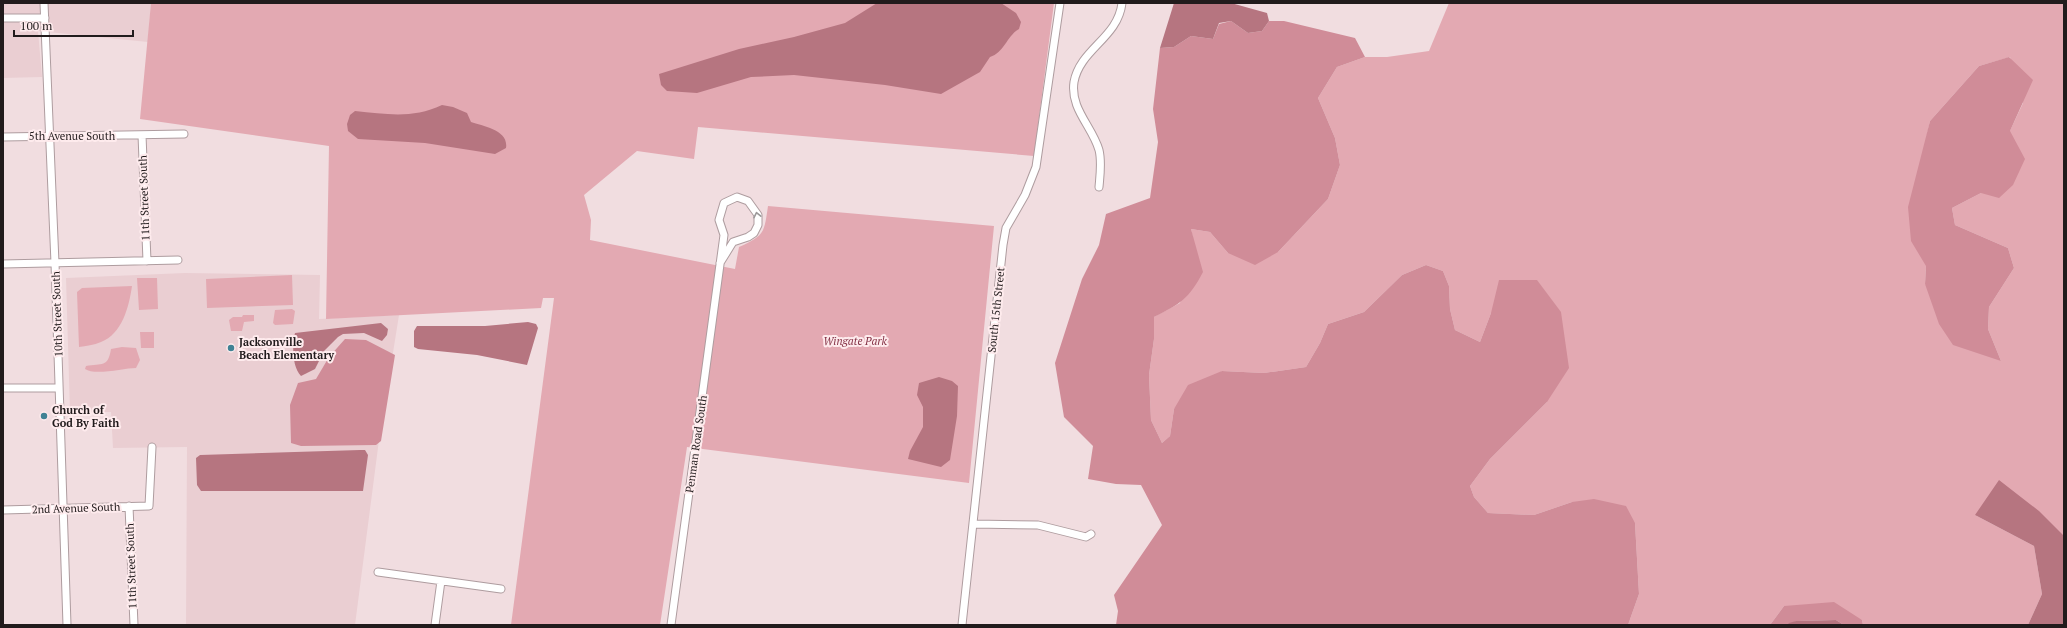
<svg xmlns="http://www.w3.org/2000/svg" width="2067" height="628" font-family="'PT Serif',serif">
<rect width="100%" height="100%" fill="#f1dde0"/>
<path fill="#eaced2" d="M3 3H151L148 42 38 31 42 77 3 78Z
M185 273 320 275 319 319 399 315 379 440 355 625H186L187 447 113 448 111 412H70L66 278Z"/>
<path fill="#e3a9b2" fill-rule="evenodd" d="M151 3H1054L1034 156 698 127 694 159 637 151 584 195 591 220 590 240 735 269 739 247C765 235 764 233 768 206L994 226 969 483 687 447 660 625H511L554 298H543L541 308 326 319 329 146 140 119Z
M1449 3H2064V536L1975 515 2034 546 2042 594 2028 625H1863L1862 620 1784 606 1770 625H1628L1639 594 1635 523 1572 502 1534 515 1488 513 1474 497 1470 486 1490 459 1547 402 1491 313 1480 342 1455 330 1450 309 1449 286 1443 271 1426 265 1402 275 1364 312 1328 324 1320 343 1306 367 1264 373 1222 371 1174 409 1170 436 1162 443 1151 420 1149 375 1154 339V317L1180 303 1195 248 1191 229 1210 232 1228 253 1278 252 1328 199 1340 165 1335 138 1318 98 1337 67 1365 57H1387L1429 51ZM2010 57 2023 103 1981 193 1952 208 1955 225 2008 248 2014 268 1989 307 1988 329 2001 361 1925 284 1926 266 1923 153 1930 121 1979 66Z
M292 275 293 305 207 308 206 279Z
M157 278 158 309 139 310 137 278Z
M132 286C129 307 122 334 101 342 94 345 86 346 79 347L77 292 82 288Z
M292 309 295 311 293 324 275 325 273 323 275 310Z
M243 315H254V321L244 322 242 331H231L229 320 233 317H242Z
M154 332V348H141L140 332Z
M122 347 136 348 140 360 136 368C124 368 95 376 85 369L86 366C102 363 108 368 111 349Z"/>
<path fill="#d08c98" d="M1231 21 1248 33 1262 31 1269 21H1284L1355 38 1365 57 1337 67 1318 98 1335 138 1340 165 1328 199 1278 252 1255 265 1228 253 1210 232 1191 229 1203 272C1189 299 1180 304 1154 317V339L1149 375 1151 420 1162 443 1170 436 1174 409 1188 385 1222 371 1264 373 1306 367 1320 343 1328 324 1364 312 1402 275 1426 265 1443 271 1449 286 1450 309 1455 330 1480 342 1491 313 1499 280H1537L1561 312 1569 368 1547 402 1490 459 1470 486 1474 497 1488 513 1534 515 1572 502 1594 499 1626 506 1635 523 1639 594 1628 625H1116L1118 611 1114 595 1162 525 1141 485 1116 484 1088 479 1093 446 1064 417 1055 363 1082 279 1099 245 1106 214 1150 198 1158 142 1153 109 1160 48 1174 47 1191 36 1213 39 1219 24Z
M2009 57 2033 80 2010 131 2025 159 2013 185 1999 198 1981 193 1952 208 1955 225 2008 248 2014 268 1989 307 1988 329 2001 361 1953 345 1939 324 1925 284 1926 266 1911 241 1908 207 1930 121 1979 66Z
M345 339 366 340 395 355 381 441 376 445 301 446 291 443 290 405 298 383 316 379 329 357Z
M1834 602 1862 620 1863 625H1844L1836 620 1797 621 1787 625H1770L1784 606Z"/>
<path fill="#b67580" d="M877 3H1001L1016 13 1021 22 1019 29C1007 36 1004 53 990 57L980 72 941 94 885 85 794 75 751 77 697 93 667 91 661 85 659 74 739 49 794 37 845 23Z
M1174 3H1231L1267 13 1269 21 1262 31 1248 33 1231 21 1219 23 1213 39 1191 36 1174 47 1160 48Z
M442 105 453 107 467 113 471 122C483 126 509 130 506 148L495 154 425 143 358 139 348 131 347 124 350 115 355 111C387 114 412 119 442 105Z
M528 322 536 324 538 328 527 365 477 355 418 349 414 347V331L417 326H485Z
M381 323 388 329 387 335 382 341 364 333 343 334 338 337 324 351 315 369 301 376C292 367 292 345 295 333Z
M939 377 952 381 958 386 957 416 950 460 941 467 908 459 910 451 923 427V407L917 395 919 383Z
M360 450H365L368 455 363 491H201L197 485 196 458 200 455Z
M1999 480 2039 511 2064 536V625H2028L2042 594 2034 546 1975 515Z
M1836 620 1844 625H1787L1789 623 1796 621Z"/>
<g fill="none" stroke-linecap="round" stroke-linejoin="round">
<g stroke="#ae9c9f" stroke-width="9">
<path id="minor" d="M44 3 55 263 67 625
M3 18H45
M142 135 147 261
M3 137 184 134
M1099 187C1100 175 1102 162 1099 150 1092 126 1070 109 1074 82 1080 49 1118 38 1122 3
M3 264 178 260
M3 388H59
M129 506 134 625
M3 510 149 506 152 447
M974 524 1038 525 1086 537 1091 534
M378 572 501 589
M435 625 441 581
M671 625 724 235 719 220 724 203 737 197 748 201 758 215V225L754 233 748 237 733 242 720 263
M962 625 1003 245 1006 228 1025 195 1036 167 1060 3"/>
</g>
<use href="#minor" stroke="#fff" stroke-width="7"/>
</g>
<defs><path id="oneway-chevron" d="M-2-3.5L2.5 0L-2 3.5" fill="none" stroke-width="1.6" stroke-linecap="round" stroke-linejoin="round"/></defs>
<use stroke="#9b9899" href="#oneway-chevron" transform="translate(757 215) rotate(-102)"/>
<g fill="#408294" stroke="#feebed" stroke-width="1.5">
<circle cx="231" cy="348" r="4"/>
<circle cx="44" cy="416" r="4"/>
</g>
<g text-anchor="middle" stroke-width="4" stroke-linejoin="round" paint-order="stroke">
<g font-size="11" fill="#211b1c" stroke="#feebed">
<text x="72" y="140">5th Avenue South</text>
<text transform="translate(144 198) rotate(-92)" y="4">11th Street South</text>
<text transform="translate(996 310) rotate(-84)" y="4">South 15th Street</text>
<text transform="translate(57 314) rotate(-92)" y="4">10th Street South</text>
<text transform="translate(696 444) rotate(-82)" y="4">Penman Road South</text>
<text transform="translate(76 508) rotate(-2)" y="4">2nd Avenue South</text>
<text transform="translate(131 566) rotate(-92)" y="4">11th Street South</text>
</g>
<g font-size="11" font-style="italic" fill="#853347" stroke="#feebed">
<text x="855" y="345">Wingate Park</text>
</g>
<g font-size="11" font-weight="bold" fill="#211b1c" stroke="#feebed" text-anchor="start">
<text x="239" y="346">Jacksonville<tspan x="239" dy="13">Beach Elementary</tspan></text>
<text x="52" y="414">Church of<tspan x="52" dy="13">God By Faith</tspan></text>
</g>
</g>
<rect width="2067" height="628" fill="none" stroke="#211b1c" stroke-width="8"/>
<path d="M14 30v6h119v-6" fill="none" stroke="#211b1c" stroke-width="2"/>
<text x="20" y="30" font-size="12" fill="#211b1c" stroke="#feebed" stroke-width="3" paint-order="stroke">100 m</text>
</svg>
